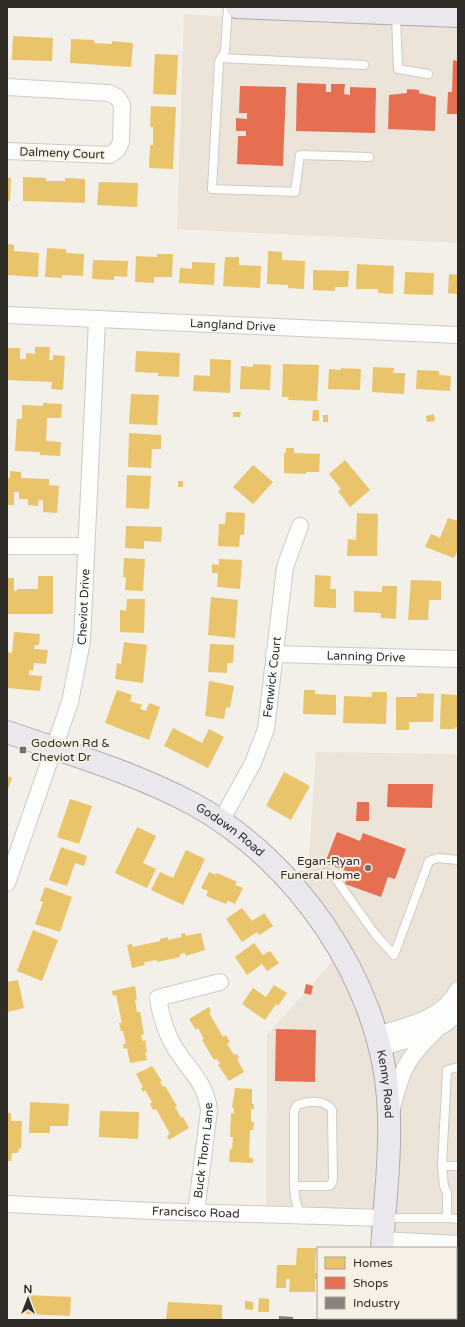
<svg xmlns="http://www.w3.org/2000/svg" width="465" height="1327" font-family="'Varela Round',sans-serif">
<rect width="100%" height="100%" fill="#f3efe9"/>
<path fill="#ece4d8" d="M333 7H458V243L177 229 184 14 332 24Z
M316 752 458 754V1320H376V1318H456V1248H379L380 1221 266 1214 267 1035 340 953 306 902Z"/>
<path fill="#e9c46a" d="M13 36 53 38 52 61 12 60Z
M71 39 94 40V43L112 44V41L133 43 131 67 70 63Z
M155 54 178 55 176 95 153 94Z
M151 106 176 107 173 169 149 168 150 145H153V127H150Z
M23 177 46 178V181H65V178L85 179V203L23 201Z
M7 178H11L10 201H7Z
M99 182 138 183 137 207 97 205Z
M7 244 14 245V251L39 253 38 277 7 275Z
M47 248 66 249V253L84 254 83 276 62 275V278L45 277Z
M268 251 282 252V260L305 261 304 289 288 288V285L267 284Z
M157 254H173L172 277H154V283L135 282 136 256 157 257Z
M225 257H239V265L261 266 260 288 223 286Z
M93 260 128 261 127 277 114 276V280L92 279Z
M192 262 215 263 214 285 179 283 180 268 192 269Z
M357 264 394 266 393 294 378 293V289H356Z
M313 270 349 271 348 287H335V291L313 290Z
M405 272 434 273 433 295 404 294Z
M449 274 458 275V294L448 293Z
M35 347H50L49 360H53V355L65 356 63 390 51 389 52 382 7 380V348H20V359H26V353L35 354Z
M136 351 180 353 179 377 158 376V373L135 372Z
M210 359 231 360 230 393 193 391 194 375 210 376Z
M253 364 271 365 270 390 240 389 241 366 253 367Z
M283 364 319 365 317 401 288 400 289 397H282Z
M373 367 394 368 393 373H405L404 394 372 392Z
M341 368 361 369 360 390 328 389 329 369 341 370Z
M417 370 439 371V375L451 376 450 391 416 389Z
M131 394 159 395 157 425 129 424Z
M43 403 62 404 61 418H47L46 441 61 442 60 456 40 455V452L15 451 17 419H22V405L43 406Z
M313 410H319V421H312Z
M233 412H241L240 417H233Z
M434 414 435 421 427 422 426 416Z
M323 415H328V422H323Z
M129 433 161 435V449H152L151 468 128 467Z
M286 448H294V453L320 454 319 472H306V474L284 473V453H286Z
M345 460 370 490 350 507 338 491 341 489 329 474Z
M253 465 273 482 253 504 233 487Z
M10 471 21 472V478L49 479V485L59 486 57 513 43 512V500H39L38 506 28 505V499H19V492H14V505H7V478H10Z
M127 475 151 476 149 509 126 508Z
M178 481H183V487H178Z
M226 512 245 513 244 535H240L239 547 218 546 219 524H225Z
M357 513 378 514 377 556H347L348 539 356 540Z
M448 518 458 521V549L454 558 425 547 431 534 440 538Z
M126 526 162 527 161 542 144 541V549L125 548Z
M124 558 145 559 143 591 125 590 126 577H123Z
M219 559 242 560 240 589 217 587 218 573H212V564L219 565Z
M315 575 331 576 330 589H336V608L314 607Z
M38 576H53V614H7V578H14V591H17V589H38Z
M411 580 441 581V600H429L428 620H408Z
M382 586H397L396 619 381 618V613L354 612V591L382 592Z
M211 597 238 600 235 638 208 635Z
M127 599H145L144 633 120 632V610L126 611Z
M14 632 40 634 39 645H35L34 649 48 650 46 664 34 663 33 671 29 670V675L42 676 40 691 7 688V652L12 653Z
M124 642 147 645 143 683 115 679 117 663 121 664Z
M210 644 234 645 233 663H227V673L208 672Z
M209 681 234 686 230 708 226 707 224 719 205 716Z
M117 690 132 695 130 701 142 705 140 709 146 711 149 703 160 707 149 740 105 723Z
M304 690H315V694L336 695V715L303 714Z
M372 692H387L386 724 343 723 344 696 372 697Z
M417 693 434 694 433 722H409V730H396V697H417Z
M441 694 457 695 458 696V727H455V729H440Z
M173 728 202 743 209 729 224 737 208 768 164 746Z
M284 772 310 786 291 820 266 806Z
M7 776 12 778 7 792Z
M70 799 92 806 79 844 57 837Z
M137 827 156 836 143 863 156 869 147 888 115 873Z
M61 847 87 856 84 866 75 863 67 886 49 880Z
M186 850 205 859 183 905 151 890 160 872 173 878Z
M209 872 216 875 217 873 237 882 235 885 243 888 235 904 228 901 226 904 206 896 208 891 201 888Z
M45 887 72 897 60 932 35 924 43 902 40 901Z
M242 908 252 921 264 913 273 926 259 935 257 932 242 942 226 919Z
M33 930 58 940 42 981 17 971Z
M185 933 186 936 201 933 205 950 186 956 185 953 180 954V957L157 962V960L144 962 145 965 132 968 127 945 132 944 133 947 160 941V939L168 937V940L182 937 181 934Z
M254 943 263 955 270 951 279 963 267 971 262 964 247 975 235 957Z
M18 980 24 1008 8 1012 7 982Z
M274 985 287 993 278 1006 276 1004 265 1020 242 1004 253 988 266 997Z
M135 986 137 999 135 1000 137 1012H140L144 1034 141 1035 143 1041 145 1040 147 1052 145 1053 147 1060 130 1063 127 1048 124 1049 123 1044H126L123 1031H121L119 1023H122L116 995 113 996 112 991Z
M209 1007 211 1011 209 1013 223 1037 226 1035 230 1042 227 1044 234 1055 237 1054 239 1058 237 1059 244 1072 229 1081 218 1065 220 1064 217 1059 214 1060 202 1040 204 1039 198 1028 196 1030 189 1019Z
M152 1066 162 1081 160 1082 163 1087 165 1086 177 1106 175 1107 181 1118 183 1117 189 1128 169 1140 167 1136 170 1134 156 1109 153 1110 150 1104 152 1102 145 1090 143 1092 141 1088 143 1087 136 1074Z
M235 1088 252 1089V1104H254V1109H251V1122H254L253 1130H250L249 1158H253V1163L229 1162 230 1149H232L233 1137H230L231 1113 234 1114V1108H232Z
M30 1102 69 1104 68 1126H50V1133H29Z
M100 1111 139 1112 138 1139 99 1137Z
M7 1113H11V1121H22L21 1149 19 1148 18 1153H12L11 1161H7Z
M297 1248H316L315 1273H317V1279H315V1292H289L290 1279H286V1288H276L277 1265H296Z
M27 1295 71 1297 70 1316 26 1314Z
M259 1298 269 1299V1312H258Z
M245 1301 253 1302V1310L245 1309Z
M168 1302 222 1305V1320H166Z"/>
<path fill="#e76f51" d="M453 60 458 61V114H447L448 92H452Z
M297 83 326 84V92H331V84H345L344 94 350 95V87L376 88 375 133 296 131Z
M240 86 286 87 283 166 237 164 238 136H246V131H236V118L247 119V113H239Z
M407 89 419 90V93L436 97 435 131 388 129 389 95 407 93Z
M388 784H433L432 808 387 807Z
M357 802H369V821H356Z
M337 832 360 841 363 833 406 849 395 879 388 877 381 897 345 884 349 872 325 863Z
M306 984 313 986 311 995 304 993Z
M276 1029 316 1030 315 1082 275 1081Z"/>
<path fill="#8a817c" d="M279 1316 293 1317V1320H279Z"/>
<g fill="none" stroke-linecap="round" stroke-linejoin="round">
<g stroke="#cecbc7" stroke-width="10">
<path id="lane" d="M228 7 225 51 219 62 212 189 295 192 300 155 369 157
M396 15 398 69 428 74
M221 58 364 65
M288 876H309L327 873 333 875 375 934 394 955 429 861 438 858 458 860
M442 1166H458
M294 1186H326L331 1185 333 1180 332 1110C325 1099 308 1101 297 1105L294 1111V1186L295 1197 300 1216
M385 1218H447V1193L444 1186 442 1166 447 1070 458 1067
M447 1218 458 1219"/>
</g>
<g stroke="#cecbc7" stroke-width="18">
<g id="street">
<path d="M7 87 109 93 117 97 122 104 121 142 117 150 110 155 7 151"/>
<path id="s1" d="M7 315 458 335"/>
<path d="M7 546H86"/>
<path id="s2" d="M274 654 458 659"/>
<path id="s3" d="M221 821 253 763 266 729 285 567 300 526"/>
<path id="s4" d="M7 883 70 702 82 641 97 320"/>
<path d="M376 1035C406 1026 442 1020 458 990"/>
<path d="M379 1048C408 1039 438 1035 458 1012"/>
<path d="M392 1108C402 1069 406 1059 435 1031"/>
<path id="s5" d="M7 1204 152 1211 384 1218"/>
<path id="s6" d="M196 1212 209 1111C206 1079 183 1066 170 1039 164 1026 160 1012 158 998L220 982"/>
<path d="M382 1240 458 1244"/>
</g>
</g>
<g stroke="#b0aab0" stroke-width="24">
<g id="primary">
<path d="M237 7 458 16"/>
<path id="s7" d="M7 732C70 754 136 773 195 805 296 861 379 980 388 1097 392 1147 385 1198 382 1248"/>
<path d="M378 1320V1318"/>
</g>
</g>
<use href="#lane" stroke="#fdfdfc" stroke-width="8"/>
<use href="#street" stroke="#fdfdfc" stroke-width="16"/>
<use href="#primary" stroke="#eae8ec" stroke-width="22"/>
</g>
<g fill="#74716c" stroke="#f7f0e5" stroke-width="1.5">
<rect x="19" y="746" width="8" height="8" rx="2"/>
<circle cx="368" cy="868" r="4"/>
</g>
<g text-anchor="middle" stroke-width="4" stroke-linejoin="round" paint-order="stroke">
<g font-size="12" fill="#302d29" stroke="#f7f0e5">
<text transform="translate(62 153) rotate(2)" y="4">Dalmeny Court</text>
<text dy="4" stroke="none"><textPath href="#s1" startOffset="226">Langland Drive</textPath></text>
<text dy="4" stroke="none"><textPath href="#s4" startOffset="288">Cheviot Drive</textPath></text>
<text dy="4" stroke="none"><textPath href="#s2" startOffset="92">Lanning Drive</textPath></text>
<text dy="4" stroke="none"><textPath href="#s3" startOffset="155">Fenwick Court</textPath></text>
<text dy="4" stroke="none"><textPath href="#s7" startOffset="245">Godown Road</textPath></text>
<text dy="4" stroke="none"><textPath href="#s7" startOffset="552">Kenny Road</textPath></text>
<text dy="4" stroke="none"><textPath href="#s6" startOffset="62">Buck Thorn Lane</textPath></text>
<text dy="4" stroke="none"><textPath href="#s5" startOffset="189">Francisco Road</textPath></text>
</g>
<g font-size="12" fill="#302d29" stroke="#f7f0e5" text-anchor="start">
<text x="31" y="747">Godown Rd &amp;<tspan x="31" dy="14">Cheviot Dr</tspan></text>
<text x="360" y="865" text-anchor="end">Egan-Ryan<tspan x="360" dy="14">Funeral Home</tspan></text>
</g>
</g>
<rect width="465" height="1327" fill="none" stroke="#302d29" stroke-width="16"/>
<rect x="317" y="1247" width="140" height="72" fill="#f7f0e5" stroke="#a7a29a"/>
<rect x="325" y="1257" width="20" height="12" fill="#e9c46a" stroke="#a7a29a"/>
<text x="353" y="1267" font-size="12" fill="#302d29">Homes</text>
<rect x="325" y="1277" width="20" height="12" fill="#e76f51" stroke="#a7a29a"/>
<text x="353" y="1287" font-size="12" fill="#302d29">Shops</text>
<rect x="325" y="1297" width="20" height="12" fill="#8a817c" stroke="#a7a29a"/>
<text x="353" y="1307" font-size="12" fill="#302d29">Industry</text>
<g transform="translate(28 1299)" stroke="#f7f0e5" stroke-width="3" paint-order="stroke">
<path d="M0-3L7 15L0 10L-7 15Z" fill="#302d29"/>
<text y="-6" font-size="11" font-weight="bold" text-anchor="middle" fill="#302d29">N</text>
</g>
</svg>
